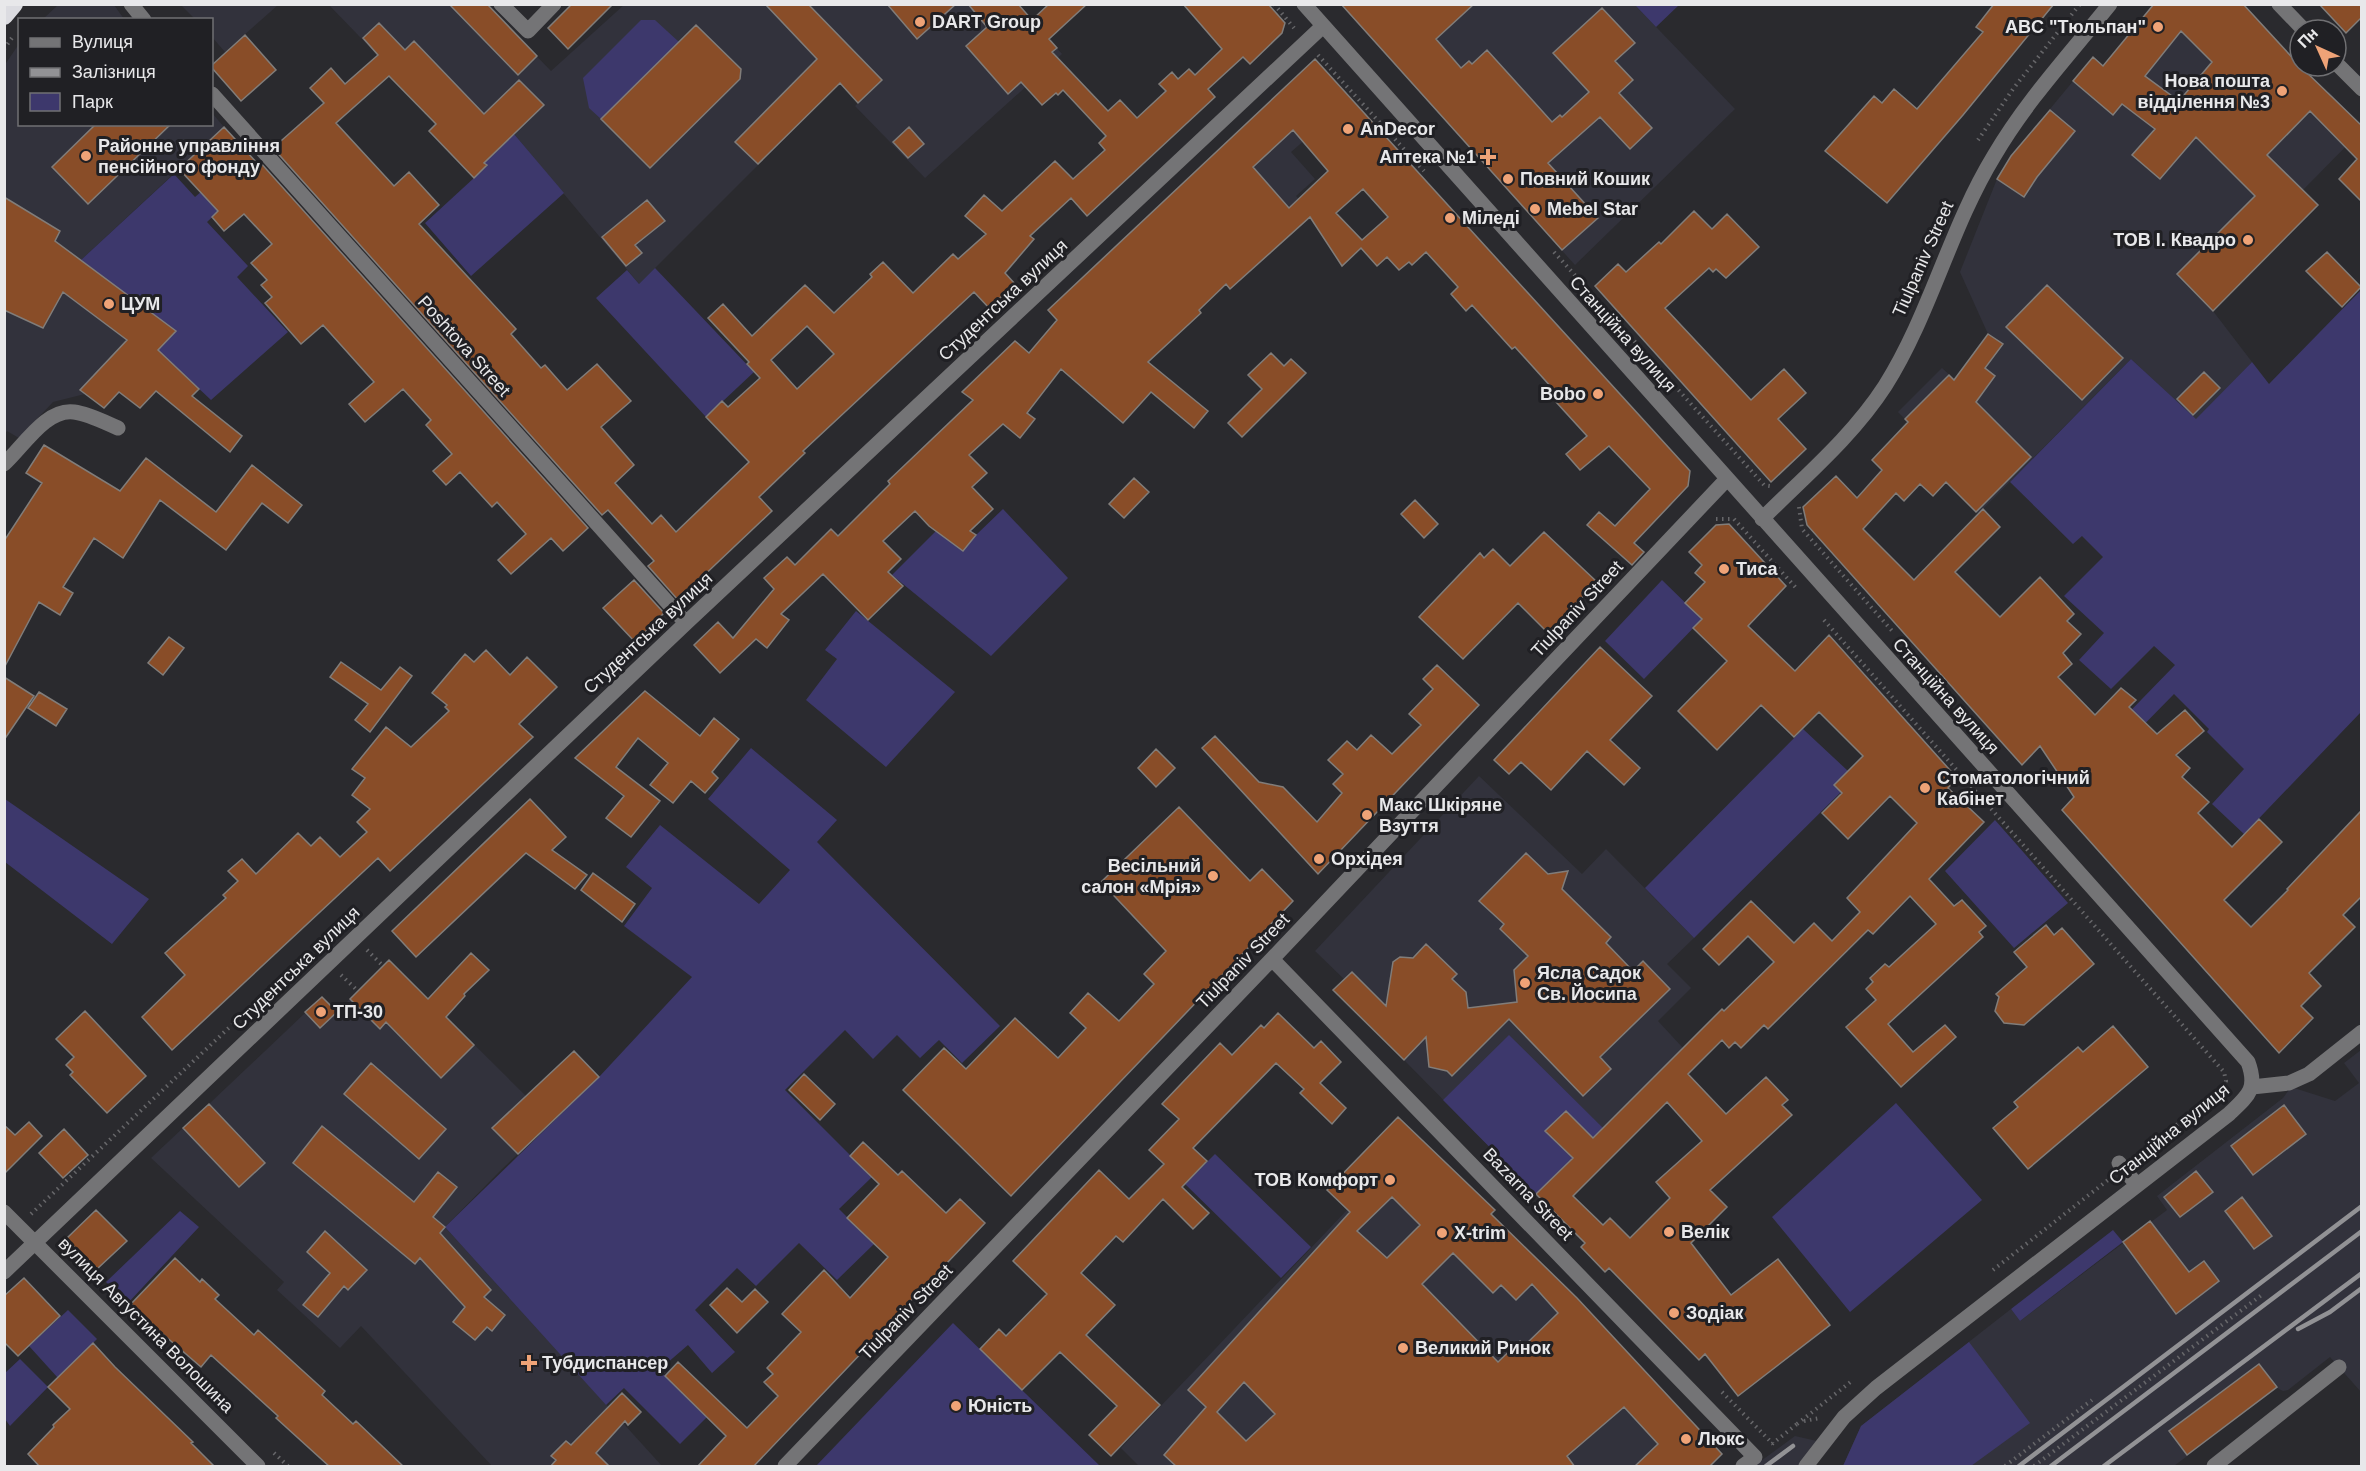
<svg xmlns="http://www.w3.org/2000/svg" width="2366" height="1471" font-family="Arial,sans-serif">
<rect width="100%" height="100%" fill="#2a2a2e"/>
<path fill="#32323c" d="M625 4 1018 5 1062 54 925 178 855 106 858 103 840 83 639 284 514 134 422 98 416 104 384 71 388 66 329 5H487L551 71Z
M58 5H114L124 19H43Z
M181 5H278L225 52 212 37V20L195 19Z
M1341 5H1635L1735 109 1575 265Z
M2154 5H2243L2327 93 2329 92 2361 125V131L2303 190 2318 205 2213 311 2252 362 2196 420 2131 359 1978 514 1929 465 1940 454 1898 412 1942 368 1954 379 1988 334 1960 272 1997 179 2011 156 2093 57 2104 66Z
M19 44 20 124H212V113L224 127 81 260 176 331 104 408 85 394 53 402 19 438 7 431 5 434 4 66Z
M1315 59 1352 99 1291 152 1315 179 1296 196 1313 214 1275 248 1201 166Z
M1479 776 1582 874 1606 849 1694 938 1667 964 1691 988 1658 1021 1683 1048 1536 1194 1404 1060 1421 1042 1352 972 1344 979 1315 951Z
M389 960 526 1096 574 1051 599 1077 502 1169 445 1227 662 1466H492L361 1326 340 1348 277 1290 284 1282 151 1158 183 1128 240 1187 264 1162 209 1104 322 997 337 1012Z
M2361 1050V1392L2330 1357 2288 1390 2283 1391 2277 1388 2174 1466H1843L1861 1426 2011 1309 2020 1321 2167 1210 2157 1196 2283 1098 2291 1087 2335 1101 2359 1083 2344 1063Z
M1398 1117 1495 1210 1491 1215 1573 1293 1555 1310 1634 1396 1658 1444 1634 1466H1139L1121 1448 1347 1210 1327 1190Z
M1795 1436 1817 1441 1798 1466H1754Z"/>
<path fill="#3d386c" d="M1635 5H1679L1656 27Z
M641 20H655L679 42 601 119 589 108 583 78Z
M514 134 564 193 471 276 425 223 487 166 484 163Z
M174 174 195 197 209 185 226 204 207 222 248 266 237 277 288 332 211 400 158 350 175 331 81 260Z
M655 268 754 372 706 417 596 298 627 270 639 284Z
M2361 290V712L2244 834 2212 804 2244 769 2207 732 2209 729 2174 694 2122 747 2108 734 2175 665 2154 646 2111 689 2079 660 2104 633 2064 596 2103 557 2082 536 2073 544 2010 482 2131 359 2196 419 2252 362 2269 384Z
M1003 509 1068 578 991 656 892 575 936 531 976 535Z
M1662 580 1702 619 1644 679 1605 641Z
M856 611 955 692 886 767 806 700 837 659 825 650Z
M1803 729 1848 771 1834 785 1841 792 1694 938 1645 888Z
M751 748 837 820 817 842 1000 1026 962 1063 939 1040 920 1058 897 1035 873 1059 845 1030 785 1090 872 1177 839 1209 874 1244 837 1280 799 1243 756 1286 737 1268 695 1310 735 1352 712 1373 688 1345 659 1370 707 1417 680 1444 624 1388 606 1405 445 1227 599 1077 692 977 624 926 652 888 626 867 660 825 759 904 790 870 708 799Z
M5 799 149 899 112 944 5 862Z
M1995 820 2068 903 2014 948 1945 871Z
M1509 1035 1603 1128 1536 1194 1443 1100Z
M1896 1103 1982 1200 1850 1312 1772 1217Z
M1215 1154 1311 1247 1281 1278 1185 1184Z
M180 1211 199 1227 128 1303 106 1282Z
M2113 1230 2123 1242 2020 1321 2011 1309Z
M68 1310 97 1339 58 1378 29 1346Z
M953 1323 1100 1466H816Z
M1969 1342 2030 1423 1971 1466H1843L1861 1426Z
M20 1359 48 1387 10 1426 5 1419V1373Z"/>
<path fill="#894d28" stroke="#817d7a" stroke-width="1.5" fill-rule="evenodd" d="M449 4H487L537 56 518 75Z
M572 4H613L568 49 548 28Z
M765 4H808L882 80 858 103 840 83 758 164 735 142 817 59Z
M887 4H956L917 39Z
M968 4H1018L1032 20 1049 4H1087L1049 39 1057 48 1052 52 1108 111 1120 100 1137 118 1166 91 1159 84 1172 72 1178 79 1189 69 1195 75 1222 49 1183 4H1268L1285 23 1282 33 1250 64 1243 57 1208 89 1215 97 1087 216 1071 198 1030 236 1034 239 1005 273 1015 284 989 308 974 292 803 451 805 453 759 497 772 511 678 600 648 566 654 561 608 510 602 515 273 148 324 103 310 88 331 68 345 84 378 55 363 38 379 23 405 50 414 41 484 114 519 80 544 105 484 163 487 165 474 178 429 131 436 124 389 76 336 123 394 186 409 172 439 205 419 224 516 329 511 334 541 368 545 365 567 390 597 364 631 401 601 427 634 465 615 483 652 524 661 515 676 532 749 462 706 417 722 401 728 407 760 378 747 364 749 362 708 318 723 304 752 336 805 285 834 313 872 277 870 274 883 262 913 293 953 254 958 259 986 234 965 216 984 195 1002 211 1055 161 1073 179 1105 150 1099 143 1106 136 1063 90 1058 95 1056 93 1042 105 1021 82 1008 94 966 46 987 27ZM807 326 834 354 797 389 771 360Z
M1341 4H1474L1436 39 1461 68 1469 61 1472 64 1487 50 1552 122 1560 115 1562 117 1589 92 1553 53 1602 8 1635 43 1615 61 1633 80 1619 93 1652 128 1630 149 1600 117 1548 163 1598 218 1562 250Z
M1994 4H2054L1963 115 1887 203 1825 151 1874 96 1882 103 1894 89 1917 109 1983 32 1976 27Z
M2154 4H2243L2300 66 2361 125V201L2339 179 2357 159 2310 111 2267 155 2318 205 2213 311 2177 274 2255 196 2196 137 2160 179 2132 155 2155 129 2122 104 2113 115 2073 81 2093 57 2103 66ZM2181 31 2212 62 2179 101 2145 76Z
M2319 4H2361V18L2346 33Z
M696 25 741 69 740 79 650 168 601 119Z
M245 35 276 70 241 101 212 68V65Z
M1315 59 1690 471 1688 486 1634 543 1644 552 1632 565 1587 525 1599 512 1615 526 1650 489 1609 446 1580 470 1566 454 1587 436 1547 392 1552 388 1515 347 1512 349 1472 305 1466 311 1451 294 1458 287 1426 252 1412 265 1409 262 1399 270 1387 257 1377 266 1361 248 1342 266 1310 217 1230 289 1226 284 1199 310 1201 313 1148 362 1208 411 1194 428 1151 392 1123 423 1061 369 1027 413 1035 419 1020 438 1003 424 969 455 987 473 972 487 993 509 970 531 976 535 963 551 929 526 915 511 883 541 901 559 888 572 903 586 868 620 823 574 781 614 789 620 767 648 756 639 720 673 694 645 718 622 733 638 774 589 764 578 787 557 795 565 831 529 838 536 890 484 888 481 973 400 962 392 1015 341 1029 353 1057 320 1048 310ZM1293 130 1328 171 1289 208 1253 167ZM1363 189 1388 217 1362 240 1336 213Z
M2050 110 2075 131 2037 177 2024 197 1997 179 2011 156Z
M96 124H171L88 204 52 167Z
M224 127 257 163 259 161 588 528 563 551 551 538 511 574 498 560 526 534 497 502 492 507 460 472 446 485 433 471 452 454 426 425 431 420 403 389 365 422 349 404 374 382 323 325 301 344 265 303 272 297 261 285 267 280 251 263 272 244 244 214 224 231 212 217 218 211 179 169Z
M909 127 924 144 908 158 893 142Z
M4 197 60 231 55 241 176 331 158 350 199 389 192 396 242 436 230 452 156 391 140 408 119 392 104 408 80 390 127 340 63 292 43 328 4 310Z
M647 200 665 221 635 245 642 253 626 266 602 237Z
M1694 211 1712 229 1727 214 1759 247 1726 278 1716 269 1713 272 1709 268 1665 308 1751 400 1784 369 1806 393 1778 419 1806 449 1771 482 1595 286 1618 264 1626 272 1659 242 1661 244Z
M2327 252 2361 287 2342 307 2306 271Z
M2047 285 2123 358 2082 400 2006 327Z
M1988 334 2003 344 1985 368 1995 376 1976 402 2031 457 1976 512 1946 482 1933 496 1920 484 1904 501 1896 493 1863 529 1914 580 1983 509 2000 527 1955 572 2000 617 2040 577 2053 591 2074 614 2067 621 2081 634 2063 653 2072 664 2058 677 2095 715 2121 688 2136 700 2129 707 2157 734 2185 710 2204 731 2176 755 2190 768 2182 777 2209 802 2198 813 2232 847 2259 819 2282 842 2224 900 2251 927 2288 890 2287 889 2361 811V897L2343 915 2355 927 2309 973 2321 986 2301 1006 2313 1018 2279 1053 2062 810 2074 797 2040 746 2022 765 1807 525 1803 507 1836 476 1857 498 1882 470 1872 460 1908 422 1905 419 1949 375 1954 380Z
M1271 353 1284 366 1291 359 1306 373 1242 437 1228 423 1262 389 1248 375Z
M2204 372 2220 388 2193 415 2177 399Z
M44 445 120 491 146 458 216 512 252 465 302 505 288 523 262 503 226 550 160 500 123 558 94 538 63 587 73 593 60 615 39 602 4 668V541L42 483 26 473Z
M1134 478 1149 492 1124 518 1109 504Z
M1415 500 1438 524 1424 538 1401 514Z
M1729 524 1786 586 1748 626 1795 671 1829 635 1957 778 1948 788 1984 822 1929 879 1954 906 1962 900 1986 926 1979 932 1983 937 1888 1024 1913 1052 1945 1025 1956 1037 1901 1087 1846 1027 1876 1000 1866 989 1873 982 1870 978 1885 964 1889 967 1936 924 1910 896 1873 934 1868 930 1768 1029 1764 1025 1741 1048 1735 1042 1729 1048 1722 1040 1688 1074 1726 1114 1766 1077 1788 1100 1782 1105 1792 1115 1710 1190 1727 1207 1691 1243 1731 1295 1778 1259 1830 1325 1738 1396 1705 1354 1699 1360 1609 1268 1605 1272 1581 1247 1585 1243 1536 1194 1573 1158 1545 1131 1566 1111 1593 1138 1722 1009 1724 1011 1774 962 1748 936 1719 965 1703 949 1751 901 1794 943 1814 923 1832 941 1860 912 1847 898 1917 823 1890 796 1848 839 1822 813 1842 793 1834 785 1863 756 1819 712 1794 737 1761 705 1717 750 1678 711 1727 661 1693 628 1702 619 1685 603 1705 582 1695 573 1702 565 1689 552 1716 525ZM1667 1102 1702 1141 1656 1182 1670 1198 1630 1238 1610 1218 1603 1225 1573 1196Z
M1544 532 1597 582 1548 633 1518 603 1463 659 1419 617 1480 553 1484 558 1493 549 1510 566Z
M634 580 664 613 635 642 603 608Z
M169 637 184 648 163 675 148 663Z
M1600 647 1652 696 1610 740 1640 768 1624 785 1587 751 1551 790 1521 762 1509 774 1494 760Z
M486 650 510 675 527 657 557 687 519 724 533 737 390 871 378 858 172 1050 142 1017 185 975 165 953 226 898 223 895 238 881 228 871 242 859 256 874 298 833 311 846 320 837 340 857 367 832 357 822 370 809 352 795 365 778 352 769 386 727 411 747 449 711 445 707 447 705 432 693 465 654 474 662Z
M341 662 381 690 400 667 412 676 370 732 355 720 368 704 330 677Z
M1437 665 1479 705 1318 874 1202 748 1215 736 1259 782 1283 787 1317 822 1342 793 1333 784 1343 774 1328 760 1347 741 1357 750 1371 735 1392 754 1421 725 1409 714 1433 689 1423 679Z
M4 677 34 696 4 740Z
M645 691 700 736 714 718 739 739 712 772 718 778 705 793 691 781 673 803 650 785 668 763 638 738 616 767 660 801 631 837 606 818 624 796 575 758Z
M39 692 67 709 56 726 28 708Z
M1156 749 1175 768 1156 787 1138 768Z
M530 799 566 837 552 850 587 875 575 889 526 853 416 957 392 931Z
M1179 807 1250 881 1262 869 1293 901 1011 1196 903 1090 944 1048 966 1069 1015 1018 1058 1058 1086 1028 1070 1013 1088 993 1119 1021 1154 984 1144 974 1166 951 1101 882Z
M1526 853 1548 874 1568 871 1562 889 1611 937 1606 943 1633 971 1643 961 1670 989 1600 1057 1611 1069 1583 1096 1509 1019 1452 1076 1447 1071 1429 1067 1426 1037 1404 1060 1333 990 1352 972 1386 1006 1393 962 1400 957 1413 958 1426 944 1457 974 1452 979 1466 992 1468 1008 1517 1002 1514 970 1528 956 1500 929 1504 924 1479 901Z
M593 873 635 904 622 922 581 890Z
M2046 925 2054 935 2062 928 2094 964 2024 1025 2004 1023 1995 1011 1999 997 1996 994 2027 967 2014 952Z
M471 953 489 970 464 994 465 996 446 1017 474 1045 441 1078 386 1022 380 1029 350 999 389 960 428 999Z
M322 997 337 1012 320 1028 305 1012Z
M85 1011 146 1076 107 1113 70 1075 73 1072 66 1065 74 1057 56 1039Z
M1278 1013 1314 1048 1321 1041 1341 1062 1320 1083 1346 1108 1332 1124 1300 1093 1304 1089 1276 1063 1193 1148 1207 1161 1182 1187 1209 1213 1193 1229 1163 1199 1123 1242 1116 1236 1081 1273 1115 1305 1086 1335 1160 1405 1111 1456 1089 1435 1117 1406 1060 1352 1022 1390 980 1349 999 1329 1006 1336 1047 1294 1013 1261 1099 1170 1129 1199 1164 1164 1149 1150 1179 1119 1162 1104 1220 1043 1232 1055 1261 1025 1264 1028Z
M2113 1026 2148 1067 2028 1169 1993 1128 2018 1107 2014 1102 2078 1047 2083 1052Z
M574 1051 599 1077 518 1154 492 1128Z
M371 1063 446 1129 419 1159 344 1094Z
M804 1074 835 1104 820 1120 789 1090Z
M209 1104 265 1163 239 1187 183 1128Z
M2284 1105 2306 1134 2253 1175 2231 1146Z
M1398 1117 1495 1210 1491 1214 1577 1298 1722 1454 1709 1467H1634L1658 1444 1624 1407 1567 1456 1575 1467H1177L1164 1455 1206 1407 1188 1390 1350 1212 1327 1190ZM1392 1197 1420 1225 1387 1258 1357 1231ZM1453 1253 1493 1293 1501 1285 1516 1300 1532 1284 1558 1313 1524 1346 1520 1341 1498 1362 1422 1284ZM1244 1382 1275 1414 1246 1441 1217 1412Z
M29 1122 42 1136 4 1174V1125L15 1135Z
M322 1126 414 1202 438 1172 457 1187 433 1217 445 1227 440 1233 491 1290 484 1297 505 1315 492 1331 487 1327 475 1340 453 1322 465 1307 420 1258 415 1264 293 1163Z
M64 1129 88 1155 63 1178 39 1153Z
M863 1142 898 1175 902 1171 946 1213 960 1199 985 1223 753 1467H697L726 1436 665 1376 678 1362 747 1428 778 1396 764 1382 773 1374 767 1368 801 1332 782 1314 824 1270 850 1298 888 1257 847 1218 879 1184 850 1156Z
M2196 1171 2213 1192 2180 1217 2164 1197Z
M2242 1197 2272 1236 2254 1249 2225 1211Z
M96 1210 127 1241 97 1269 66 1239Z
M2150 1221 2189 1272 2204 1261 2219 1281 2176 1314 2123 1242Z
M325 1231 367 1270 348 1290 344 1286 318 1317 303 1305 330 1273 307 1252Z
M175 1258 200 1282 202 1279 219 1295 215 1299 254 1335 258 1330 325 1391 322 1395 353 1424 356 1421 404 1467H330L276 1418 278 1416 211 1355 201 1367 157 1329 131 1304Z
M24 1278 60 1316 18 1356 4 1342V1296Z
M727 1288 742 1302 755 1289 768 1302 737 1333 710 1305Z
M93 1343 115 1367 193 1442 191 1443 215 1467H40L28 1454 54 1427 53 1425 70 1409 48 1387Z
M2259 1364 2277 1387 2187 1455 2169 1431Z
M622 1393 641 1412 628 1425 625 1421 596 1453 610 1467H550L556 1460 551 1456 566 1441 571 1445Z"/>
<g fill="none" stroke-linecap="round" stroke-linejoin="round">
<path stroke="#67676a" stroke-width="4" stroke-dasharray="1.5 4.5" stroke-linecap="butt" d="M1274 4 1294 28
M4 49 14 35
M1318 55 1424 171
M1978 140 2013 89 2080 4
M1554 252 1764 485 1770 486
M1799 507 1802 529 1894 633
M1716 519H1734L1797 589
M1824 620 2224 1072 2226 1081 2221 1089 2137 1157
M367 950 383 966
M341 975 358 991
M31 1214 235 1022
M1993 1270 2108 1180
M1722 1392 1773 1444
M1804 1421 1820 1418
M1797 1424 1853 1380
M1772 1444 1797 1424
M274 1453 288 1466
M2005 1466 2092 1400
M2034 1466 2263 1294"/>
<path stroke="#747476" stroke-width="15" d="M131 4 144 20
M501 4 528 31 554 4
M1304 4 2248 1062C2258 1089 2248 1096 2229 1114L1876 1388 1844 1417 1806 1466
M2279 4 2304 30
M2336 63 2362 89
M212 94 686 623
M4 464C23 447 46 408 74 412 89 414 104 422 118 428
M1762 519C1804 477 1852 437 1885 386 1930 315 1950 228 1994 156 2026 101 2070 54 2110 4
M1272 959 1755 1457 1743 1466
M2252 1087 2289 1083 2309 1074 2362 1032
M2119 1163 2137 1185
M4 1212 258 1466
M4 1272 686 623 1323 26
M785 1466 1272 959 1726 480
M2214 1466 2339 1367"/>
<path stroke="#dcdce1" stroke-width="18" d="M4 16 14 4"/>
<path stroke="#929295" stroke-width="4.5" d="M2298 1329 2330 1312 2362 1288
M1766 1466 1793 1446
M2019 1466 2362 1206
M2051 1466 2362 1231
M2104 1466 2362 1273"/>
</g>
<g fill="#efa377" stroke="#202024" stroke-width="2">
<circle cx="920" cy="22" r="6"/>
<circle cx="2158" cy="27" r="6"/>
<circle cx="2282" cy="91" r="6"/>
<circle cx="1348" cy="129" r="6"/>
<circle cx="86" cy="156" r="6"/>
<path d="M1485 148h6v6h6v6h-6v6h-6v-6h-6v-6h6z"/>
<circle cx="1508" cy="179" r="6"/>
<circle cx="1535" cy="209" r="6"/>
<circle cx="1450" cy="218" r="6"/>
<circle cx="2248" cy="240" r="6"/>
<circle cx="109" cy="304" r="6"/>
<circle cx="1598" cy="394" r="6"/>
<circle cx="1724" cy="569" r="6"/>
<circle cx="1925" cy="788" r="6"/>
<circle cx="1367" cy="815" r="6"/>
<circle cx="1319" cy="859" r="6"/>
<circle cx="1213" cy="876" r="6"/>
<circle cx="1525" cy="983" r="6"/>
<circle cx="321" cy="1012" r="6"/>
<circle cx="1390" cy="1180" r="6"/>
<circle cx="1669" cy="1232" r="6"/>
<circle cx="1442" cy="1233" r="6"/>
<circle cx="1674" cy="1313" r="6"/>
<circle cx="1403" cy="1348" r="6"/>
<path d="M526 1354h6v6h6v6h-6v6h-6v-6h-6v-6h6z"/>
<circle cx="956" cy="1406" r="6"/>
<circle cx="1686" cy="1439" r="6"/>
</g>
<g text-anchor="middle" stroke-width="6" stroke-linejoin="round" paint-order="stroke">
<g font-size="18" font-weight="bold" fill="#e8e8ea" stroke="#202024" text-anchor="start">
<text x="932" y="28">DART Group</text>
<text x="2146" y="33" text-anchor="end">ABC "Тюльпан"</text>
<text x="2270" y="87" text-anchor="end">Нова пошта<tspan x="2270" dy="21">відділення №3</tspan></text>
<text x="1360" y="135">AnDecor</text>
<text x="98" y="152">Районне управління<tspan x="98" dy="21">пенсійного фонду</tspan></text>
<text x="1476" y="163" text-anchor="end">Аптека №1</text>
<text x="1520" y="185">Повний Кошик</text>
<text x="1547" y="215">Mebel Star</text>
<text x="1462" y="224">Міледі</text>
<text x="2236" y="246" text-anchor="end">ТОВ І. Квадро</text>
<text x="121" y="310">ЦУМ</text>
<text x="1586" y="400" text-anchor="end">Bobo</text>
<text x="1736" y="575">Тиса</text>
<text x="1937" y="784">Стоматологічний<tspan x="1937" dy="21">Кабінет</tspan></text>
<text x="1379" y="811">Макс Шкіряне<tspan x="1379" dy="21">Взуття</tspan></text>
<text x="1331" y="865">Орхідея</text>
<text x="1201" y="872" text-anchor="end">Весільний<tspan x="1201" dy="21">салон «Мрія»</tspan></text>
<text x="1537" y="979">Ясла Садок<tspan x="1537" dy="21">Св. Йосипа</tspan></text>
<text x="333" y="1018">ТП-30</text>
<text x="1378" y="1186" text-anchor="end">ТОВ Комфорт</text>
<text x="1681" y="1238">Велік</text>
<text x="1454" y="1239">X-trim</text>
<text x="1686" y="1319">Зодіак</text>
<text x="1415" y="1354">Великий Ринок</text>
<text x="542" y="1369">Тубдиспансер</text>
<text x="968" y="1412">Юність</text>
<text x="1698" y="1445">Люкс</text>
</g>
<g font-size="18" fill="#e8e8ea" stroke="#202024">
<text transform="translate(1923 259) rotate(-66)" y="6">Tiulpaniv Street</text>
<text transform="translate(1003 300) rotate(-43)" y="6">Студентська вулиця</text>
<text transform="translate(1623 334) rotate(48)" y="6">Станційна вулиця</text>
<text transform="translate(464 346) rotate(48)" y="6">Poshtova Street</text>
<text transform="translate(1577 609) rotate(-47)" y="6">Tiulpaniv Street</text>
<text transform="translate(648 633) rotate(-43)" y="6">Студентська вулиця</text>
<text transform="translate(1946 696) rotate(48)" y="6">Станційна вулиця</text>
<text transform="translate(1243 961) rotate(-46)" y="6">Tiulpaniv Street</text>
<text transform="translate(296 968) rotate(-44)" y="6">Студентська вулиця</text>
<text transform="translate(2169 1134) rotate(-39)" y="6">Станційна вулиця</text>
<text transform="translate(1528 1194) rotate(46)" y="6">Bazarna Street</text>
<text transform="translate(906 1312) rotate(-46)" y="6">Tiulpaniv Street</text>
<text transform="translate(146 1325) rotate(45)" y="6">вулиця Августина Волошина</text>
</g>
</g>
<rect width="2366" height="1471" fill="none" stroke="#e8e8ea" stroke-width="12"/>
<rect x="18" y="18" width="195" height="108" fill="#202024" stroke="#707073" stroke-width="1.5"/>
<rect x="30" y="38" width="30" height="9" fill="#747476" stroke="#707073" stroke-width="1.5"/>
<text x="72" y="48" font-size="18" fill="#e8e8ea">Вулиця</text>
<rect x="30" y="68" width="30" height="9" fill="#929295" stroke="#707073" stroke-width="1.5"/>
<text x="72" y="78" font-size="18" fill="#e8e8ea">Залізниця</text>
<rect x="30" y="93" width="30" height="18" fill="#3d386c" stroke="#707073" stroke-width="1.5"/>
<text x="72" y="108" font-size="18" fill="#e8e8ea">Парк</text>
<g transform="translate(2318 48) rotate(315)"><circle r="28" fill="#202024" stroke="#707073" stroke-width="1.5"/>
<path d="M0-4.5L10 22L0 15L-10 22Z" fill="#efa377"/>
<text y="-9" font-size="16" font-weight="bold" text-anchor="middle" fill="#e8e8ea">Пн</text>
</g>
</svg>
